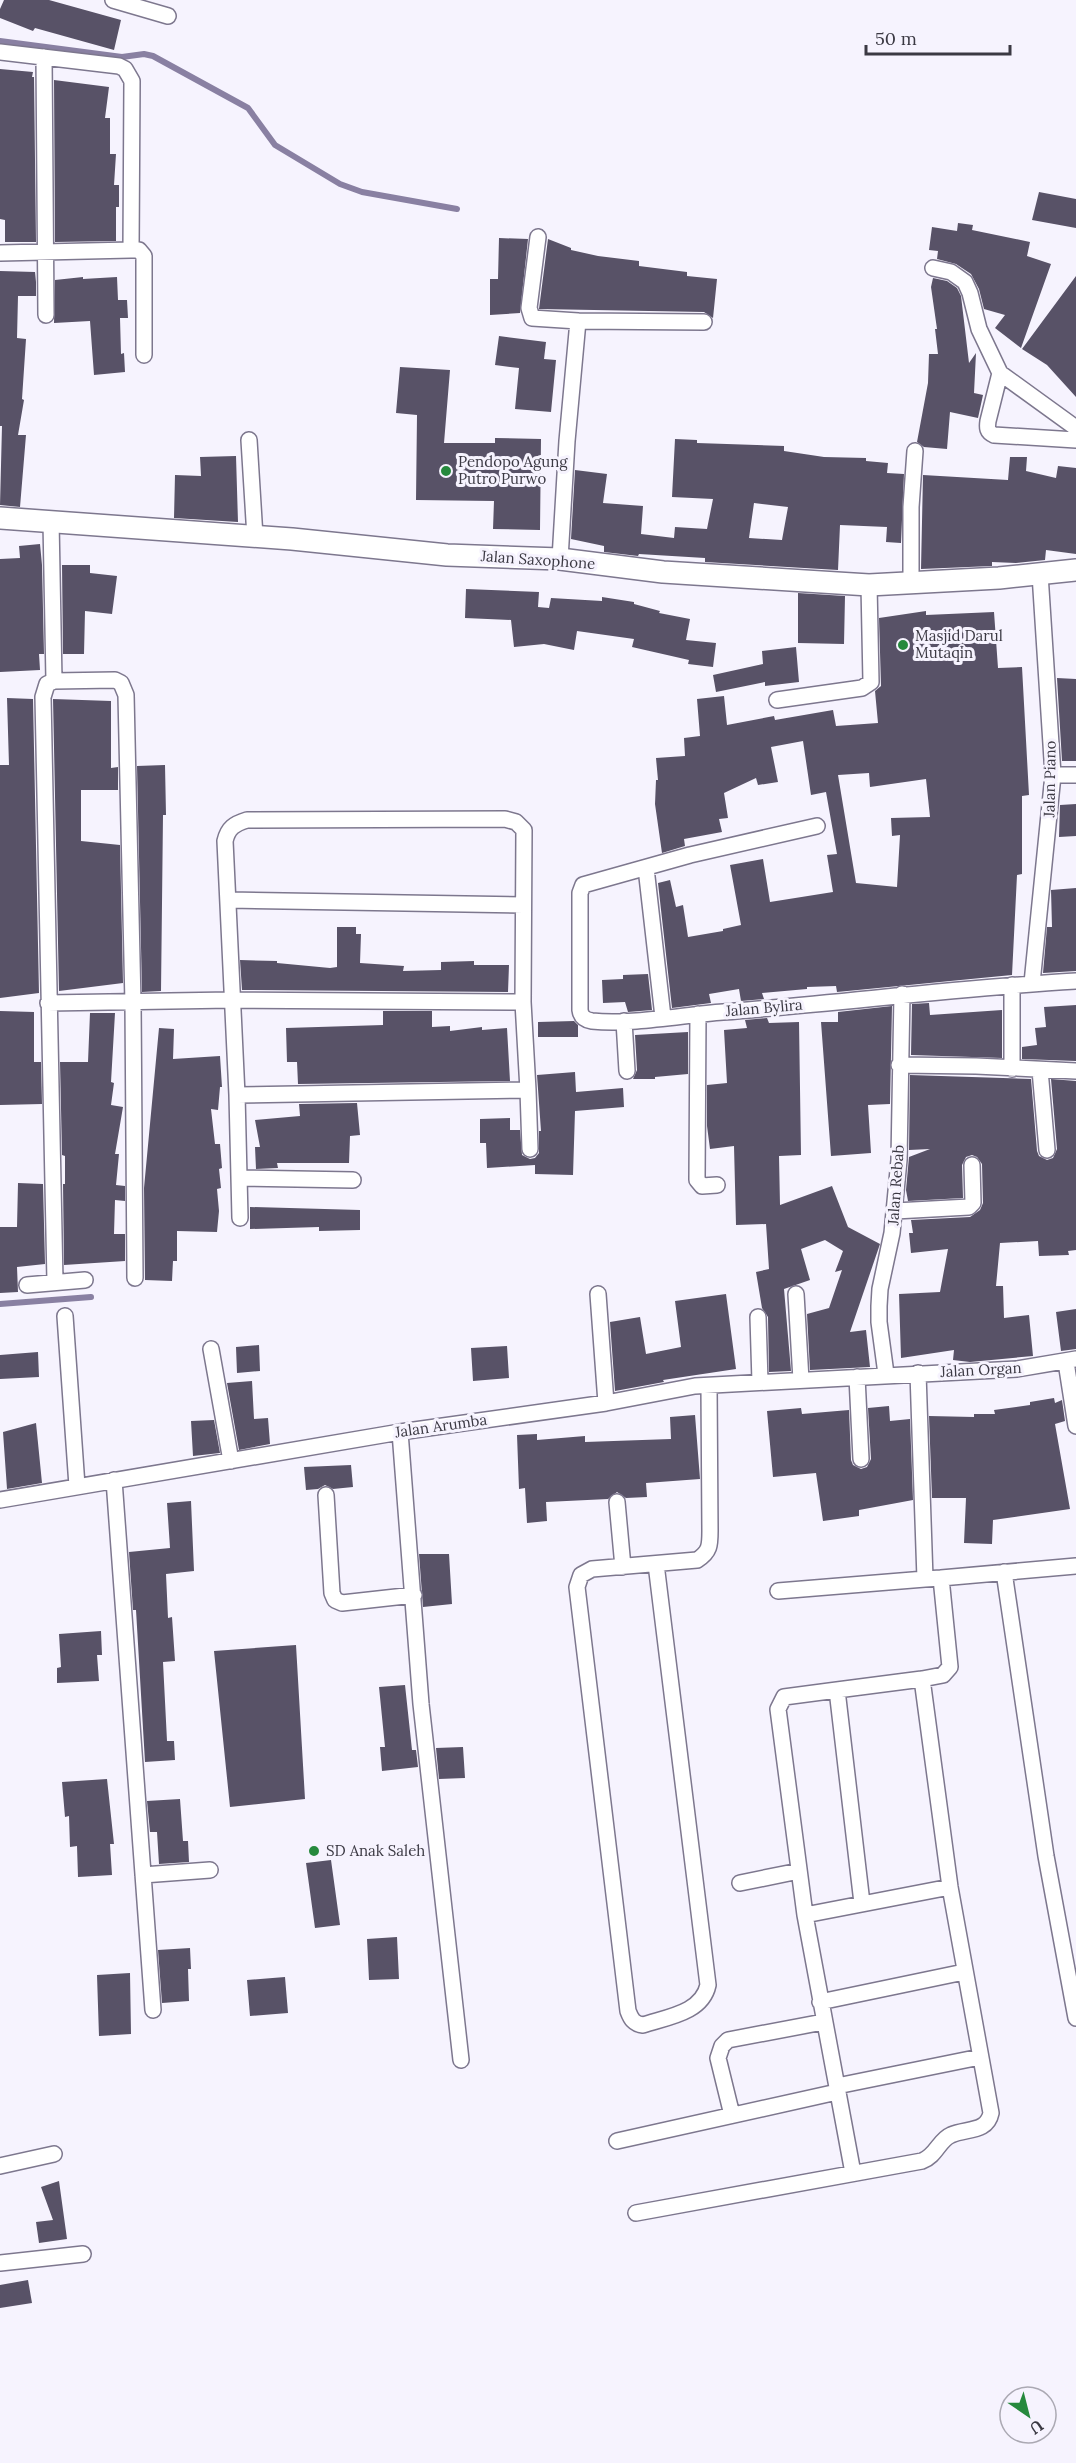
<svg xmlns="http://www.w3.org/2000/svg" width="1076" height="2463" font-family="Lora,serif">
<rect width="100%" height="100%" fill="#f6f3fe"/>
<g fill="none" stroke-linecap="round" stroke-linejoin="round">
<path stroke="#8980a2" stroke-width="6" d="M0 41 122 57 144 54 153 56 248 108 275 145 340 184 362 192 457 209
M0 1304 91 1297"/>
</g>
<path fill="#585267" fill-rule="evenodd" d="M4 0H49L121 20 114 50 35 28 33 31 0 18V9Z
M0 69 33 72 32 77H34L36 242H5V220L0 219Z
M54 80 109 87 105 118H110V154H116L114 185H119V207H116V241L55 242Z
M1039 192 1076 199V228L1032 220Z
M958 223 973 225 972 230 1030 242 1027 256 1051 264 1021 348 995 328 1005 315 984 309 979 289 971 274 956 264 937 259 938 251 929 250 932 227 957 231Z
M499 238 528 239 520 313 490 315V279H498Z
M548 239 571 248V250L598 256 639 261V266L687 272V276L717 279 713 318 704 312 539 309Z
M0 271 35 272 36 282V296H18L17 338 26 339 22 399 24 400 18 435H26L20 507 0 505 2 426H0Z
M1076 276V397L1047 365 1022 349Z
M83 277V279L117 277 118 300H127L128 318H120L121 354 124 353 125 372 94 375 90 321 54 323 55 280Z
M933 278 947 281 957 288 961 296 969 363 976 353 974 393 983 395 978 418 950 412 947 449 924 447 917 442 928 383 929 354H938L935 329H937L931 287Z
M499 336 546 342 544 359 556 360 551 412 515 409 519 368 495 365Z
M400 367 450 370 444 443H495V438L541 439 540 530 493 529 494 501 416 500 417 415 396 413Z
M675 439 697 440V443L784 446V451L824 457 866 458V461L888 463 887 473 904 474 901 543 886 542 887 527 840 525 838 570 705 562V558L639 554 638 556 604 552V546L571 539 575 470 607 474 603 503 643 506 641 534 674 538 675 527 707 529 713 499 672 497ZM754 503 788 507 782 540 749 538Z
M236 456 238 522 174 518 175 475 201 476 200 457Z
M1010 457H1027L1026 471 1056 478 1058 466 1076 468V554L1046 550 1045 560 1016 563 992 562V566L921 569 923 475 1008 480Z
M40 544 42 565 44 654H39L40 670 0 672V559L20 558 19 546Z
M62 565H90V573L117 576 112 614 85 611 84 654H63Z
M466 589 539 592 538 607 549 608 551 598 602 601V597L634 602V604L660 611 659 613 690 619 686 640 716 643 713 667 688 664 689 660 632 647 634 639 577 631 574 650 544 644 514 647 511 620 465 618Z
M798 593 845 596 844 644 798 643Z
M926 611V615L994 612 998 668 1022 667 1029 795 1022 796V874L1017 875 1012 975 837 992 836 986 807 987V989L762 993 764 999 741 1001 739 989 709 994 711 1003 672 1008 658 883 670 880 676 907 683 905 688 937 723 931V929L741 925 730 865 763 859 770 902 833 892 827 855 837 854 826 792 811 795 803 741 771 747 778 782 758 785 756 778 724 793 728 818 719 819 722 832 684 839 685 846 662 853 655 804 656 780H658L656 758 685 756 684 738 700 736 697 699 724 696 727 725 774 716 775 720 833 710 836 726 878 723 875 691 881 686 879 618ZM869 773 870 787 926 779 930 817 891 818 892 836 900 835 897 887 856 883 838 775Z
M796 647 799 682 765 686V682L716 692 713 675 763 664 762 651Z
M1057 678 1076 679V761H1062Z
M7 698 33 699 39 993 0 998V765H9Z
M53 699 111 701V768L118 767V790H81V841L120 845 123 983 59 991Z
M165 765 166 815H163L161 991 142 992 137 766Z
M1076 804V836L1059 837 1060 805Z
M1076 888V971L1043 973 1047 927H1052L1051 890Z
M337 927H356V934H361L360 963 404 966 403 971 441 970V962L474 961V965H509L508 992 242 990 240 960 277 961V963L330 968 337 967Z
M648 974 652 1010 628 1012 625 1002 603 1003 602 980 623 979V975Z
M929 1003 930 1015 1002 1010V1058L911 1055 912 1004Z
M1076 1005V1061L1022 1059V1047L1037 1045 1035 1028 1046 1027 1044 1007Z
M892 1006 890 1104 868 1105 871 1153 831 1156 821 1022H838V1012Z
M0 1011 34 1012V1062H41L42 1104 0 1105Z
M383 1011H432V1027L450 1026V1031L482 1027V1030L507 1028 510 1081 298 1084 297 1062H287L286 1028 383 1025Z
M90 1013H115L111 1082 114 1083 111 1105 123 1107 115 1154H119L116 1185 125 1186V1201L115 1200 114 1234H125V1261L64 1265 63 1184H65V1156L62 1155 60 1062H88Z
M767 1018 769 1023 799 1022 801 1155 779 1156 780 1205 832 1186 848 1227 880 1244 850 1332 866 1330 870 1367 810 1370 807 1314 829 1308 842 1270 835 1272 843 1251 825 1240 801 1249 810 1280 784 1289 791 1371 769 1372 768 1317 762 1308 756 1272 769 1269 766 1224 736 1225 734 1146 710 1149 707 1126V1085L727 1083 724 1030 747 1028 745 1020Z
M574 1021 578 1025V1037H538V1022Z
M159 1028 174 1029 173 1059 220 1056 222 1087H220L218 1110 211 1109 215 1144H220L222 1168 219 1169 221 1188 217 1189 219 1211 217 1232 177 1231V1261H173L172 1281 145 1280 144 1188Z
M688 1032V1074L655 1077V1079H633L637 1070 635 1035Z
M575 1072 576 1092 623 1088 624 1107 575 1111 573 1175 535 1174V1165L487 1168 486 1143H480V1119L510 1118V1130H520L522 1155 530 1159 535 1158 539 1153V1131H541L537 1075Z
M910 1075 1031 1079 1037 1151 1039 1156 1047 1160 1053 1158 1057 1149 1051 1079 1076 1081V1250L1068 1251 1069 1255 1039 1256 1038 1241 1000 1243 996 1286H1003L1004 1318 1029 1315 1033 1356 970 1362 953 1360 954 1350 901 1358 899 1294 940 1292 948 1249 911 1253 909 1233H913L911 1220 970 1217 980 1210 983 1203 982 1164 977 1157 972 1155 966 1157 962 1165 963 1198 908 1201 906 1190 909 1157 930 1149 909 1150Z
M357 1103 360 1135 350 1136 349 1163H277L278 1168 256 1169 255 1147H260L255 1120 300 1116 299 1104Z
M18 1183 43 1184 45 1264 17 1267 18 1292 0 1293V1227H17Z
M250 1207 360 1210V1230L319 1231V1227L250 1229Z
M726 1294 736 1369 663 1380 664 1382 615 1391 610 1322 640 1317 646 1354 681 1347 675 1301Z
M1076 1309V1349L1061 1351 1056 1312Z
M259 1345 260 1371 237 1373 236 1347Z
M507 1346 509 1378 473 1381 471 1348Z
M38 1352 39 1377 0 1379V1355Z
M252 1381 254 1419 268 1418 270 1444 239 1450 227 1383Z
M1054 1398 1055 1403 1062 1400 1065 1421 1055 1424 1070 1509 993 1520 992 1544 964 1543 966 1498H932L929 1416 974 1417V1414H995L994 1410 1030 1405V1402Z
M889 1406 890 1421 910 1419 913 1500 859 1510V1516L823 1521 816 1473 773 1477 767 1411 801 1408 802 1414 849 1410 851 1460 853 1465 861 1469 867 1467 871 1459 868 1408Z
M695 1415 700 1479 646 1483 647 1497 626 1498 617 1492 608 1499 546 1502 547 1521 527 1523 525 1488 519 1489 517 1435 537 1434V1440L585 1436V1442L671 1439 670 1417Z
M214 1420 220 1453 193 1456 191 1421Z
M36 1423 42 1483 7 1489 3 1432Z
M351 1465 353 1487 333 1489 325 1485 318 1489 306 1490 304 1467Z
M191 1501 194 1571 166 1574 168 1618 172 1617 175 1661 163 1662 167 1741H174L175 1760 145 1762 136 1610H133L129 1552 170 1548 167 1503Z
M419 1554H449L452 1604 423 1607Z
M101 1631 102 1655H97L99 1681 57 1683V1668L61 1667 59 1634Z
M296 1645 305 1799 230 1807 214 1651Z
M405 1685 412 1750H416L418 1767 382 1771 380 1747H385L379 1687Z
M463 1747 465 1778 439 1779 436 1748Z
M107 1779 114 1844H110L112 1875 78 1877 77 1846 70 1847 69 1816 65 1817 62 1782Z
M180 1799 183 1841H188L189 1862 159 1864 157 1832H150L147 1801Z
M331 1860 340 1925 315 1928 306 1863Z
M397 1937 399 1979 369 1980 367 1939Z
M190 1948 191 1969H188L189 2001 162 2003 158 1950Z
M130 1973 131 2034 99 2036 97 1975Z
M285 1977 288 2013 250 2016 247 1980Z
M59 2181 67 2239 39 2243 36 2222 53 2220 41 2187Z
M28 2280 32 2303 0 2308V2285Z"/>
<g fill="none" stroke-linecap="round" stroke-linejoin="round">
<g stroke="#7d778e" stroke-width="18">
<path id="street" d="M113 0 168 16
M0 52 119 66 125 69 132 81 131 250H139L144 256V355
M44 57 46 315
M538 237 529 308 532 318 578 321 704 322
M0 253 131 250
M933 268 951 272 965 282 970 293 979 329 1000 373 1076 428
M1000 373 988 421C987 428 987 432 994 435L1076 440
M249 440 255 537
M51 521 54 681
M560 559 567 441 578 321
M911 582V507L915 451
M777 700 862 688 871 682 869 585
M1053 775H1076
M817 826 690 855 583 885 580 893V1010C581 1017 585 1020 592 1021 632 1025 683 1015 723 1012 841 1003 958 988 1076 981
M646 868 663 1017
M229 900 523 905
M1032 983 1053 775 1040 574
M48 1003 231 1000 523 1002
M698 1014 697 1180 702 1186 717 1185
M624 1021 627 1071
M899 1065 976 1066 1076 1071
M1012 1069V985
M1040 1070 1047 1150
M528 1090 530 1149
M237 1095 528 1090 523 1002 524 830 516 822 505 819 247 820C234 824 228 828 225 841L237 1095 240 1218
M240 1178 353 1180
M895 1211 969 1207 973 1203 972 1165
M55 1282 43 697 47 684 54 681 115 680 121 683 126 695 133 1003 135 1278
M27 1285 85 1280
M598 1294 606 1403
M796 1294 801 1380
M65 1316 77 1486
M758 1317 760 1382
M211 1349 231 1461
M1066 1362 1076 1426
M886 1374 879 1322V1306L880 1289 892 1233 899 1160 902 994
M857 1377 861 1459
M400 1432 421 1704 461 2060
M114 1480 153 2010
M326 1495 332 1593 335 1600 342 1603 414 1595
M0 1500 400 1432 606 1403 695 1386 1017 1369 1076 1359
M617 1502 623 1567
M656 1564 708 1985C702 2013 667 2017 643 2025 634 2024 631 2019 628 2011L577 1587 581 1575 592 1569 697 1560C710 1552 710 1545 710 1531L709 1386
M1004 1572 1046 1856 1076 2018
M941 1578 1076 1566
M778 1591 925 1579
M837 1690 784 1697 778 1709 805 1915 853 2173
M143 1875 210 1870
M740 1883 799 1871
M862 1903 837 1690 922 1679 943 1675 950 1667 941 1578 925 1579 918 1373
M805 1915 950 1887
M820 2002 964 1972
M837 2086 980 2057
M732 2115 718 2058 722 2046 728 2040 823 2022
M617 2141 837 2092
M0 2166 54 2154
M636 2213 922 2161C936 2156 939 2140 951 2135 966 2128 987 2133 991 2113L950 1887 922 1679
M0 2263 83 2254"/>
</g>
<g stroke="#7d778e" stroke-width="24">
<path id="secondary" d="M0 518 292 539 447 555 560 559 663 572 869 585 999 578 1076 570"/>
</g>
<use href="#street" stroke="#fff" stroke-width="15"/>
<use href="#secondary" stroke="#fff" stroke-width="21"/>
</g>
<g fill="#26893d" stroke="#f6f3fe" stroke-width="2">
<circle cx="446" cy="471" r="6"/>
<circle cx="903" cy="645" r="6"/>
<circle cx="314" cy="1851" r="6"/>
</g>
<g text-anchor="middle" stroke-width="6" stroke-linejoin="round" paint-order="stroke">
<g font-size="15" fill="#3b3943" stroke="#f6f3fe" text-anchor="start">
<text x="458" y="467">Pendopo Agung<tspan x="458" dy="17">Putro Purwo</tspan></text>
<text x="915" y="641">Masjid Darul<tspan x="915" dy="17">Mutaqin</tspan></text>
<text x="326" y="1856">SD Anak Saleh</text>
</g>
<g font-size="15" fill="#3b3943" stroke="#f6f3fe">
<text transform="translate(538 560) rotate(4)" y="5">Jalan Saxophone</text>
<text transform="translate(1050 779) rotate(-89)" y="5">Jalan Piano</text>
<text transform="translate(764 1008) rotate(-5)" y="5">Jalan Bylira</text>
<text transform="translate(896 1185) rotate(-86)" y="5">Jalan Rebab</text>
<text transform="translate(981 1370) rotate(-3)" y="5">Jalan Organ</text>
<text transform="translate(441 1426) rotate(-8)" y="5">Jalan Arumba</text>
</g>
</g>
<g transform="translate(1028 2415) rotate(145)"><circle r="28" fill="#f6f3fe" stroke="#aba9b3" stroke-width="1.5"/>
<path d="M0-4.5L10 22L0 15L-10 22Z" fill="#26893d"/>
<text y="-9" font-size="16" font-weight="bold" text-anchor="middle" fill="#3b3943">U</text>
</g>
<path d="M866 45v9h144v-9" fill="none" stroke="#3b3943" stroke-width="3"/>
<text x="875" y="45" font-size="18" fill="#3b3943" stroke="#f6f3fe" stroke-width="4.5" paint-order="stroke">50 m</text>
</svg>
